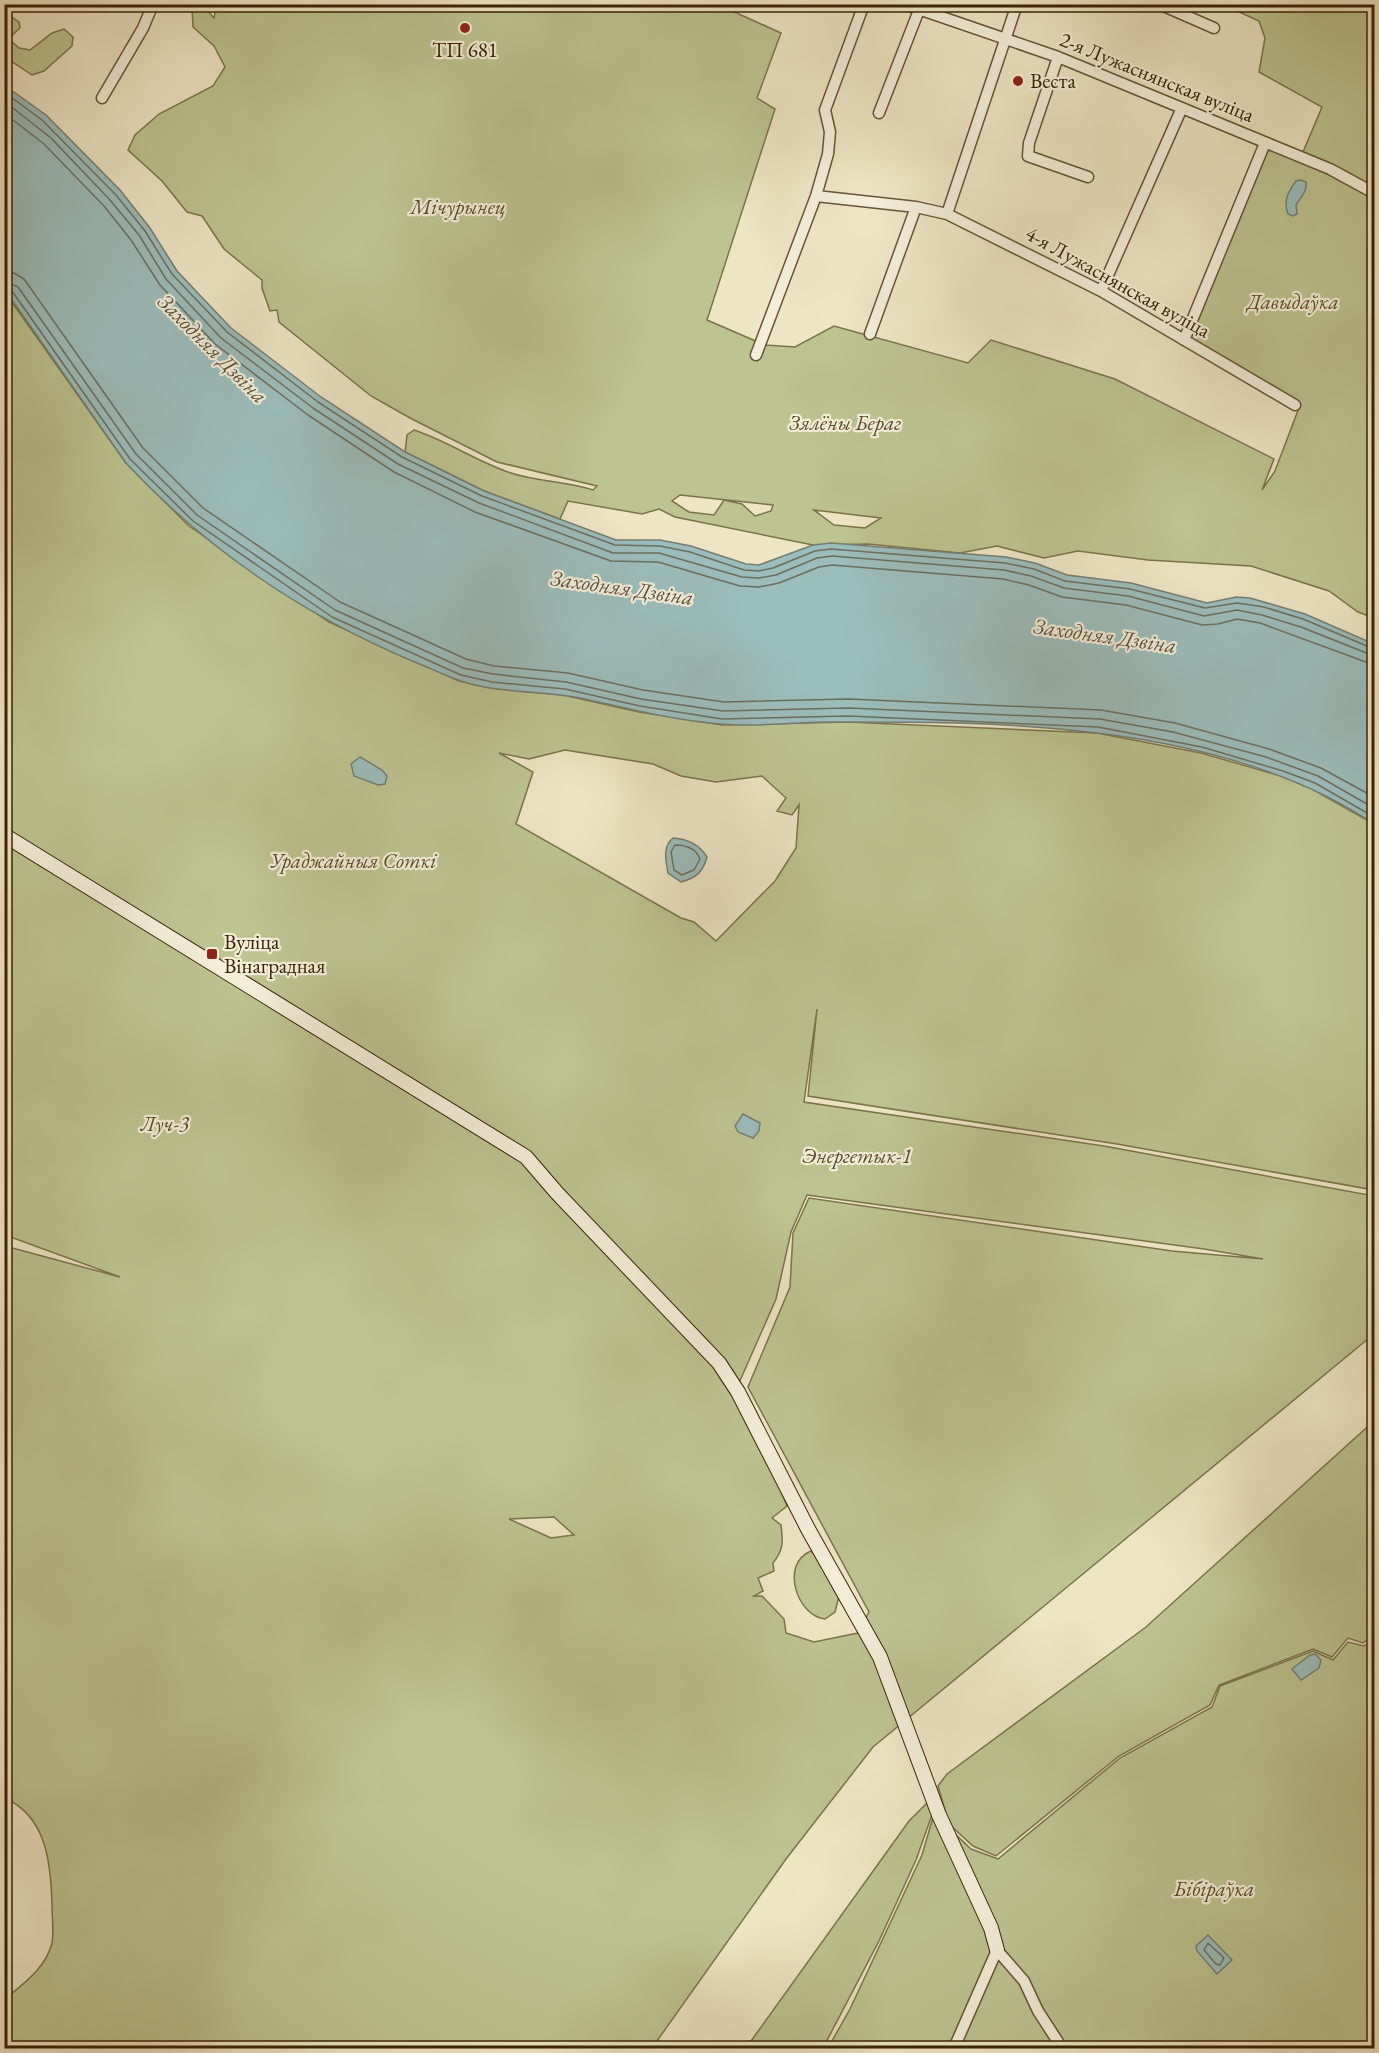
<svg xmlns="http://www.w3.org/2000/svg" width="1379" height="2053" font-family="'EB Garamond',serif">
<rect width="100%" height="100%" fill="#eee5c5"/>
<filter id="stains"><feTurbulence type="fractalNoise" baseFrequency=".00333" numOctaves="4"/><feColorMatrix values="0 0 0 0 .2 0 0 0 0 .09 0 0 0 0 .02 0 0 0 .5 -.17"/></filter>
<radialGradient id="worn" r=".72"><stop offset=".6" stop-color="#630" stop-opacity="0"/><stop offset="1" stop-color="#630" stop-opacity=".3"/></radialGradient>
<path fill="#bdc391" stroke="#7b734b" stroke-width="1.5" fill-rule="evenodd" d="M217 4 719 5 781 33 757 98 775 109 707 320 765 345 795 347 834 326 968 363 991 340 1115 379 1274 459 1262 490 1275 471 1300 405 1190 340 1267 148 1300 159 1322 107 1259 72 1265 38 1259 21 1224 5H1374V618L1358 612 1329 591 1251 566 1148 560 1078 551 1044 558 997 546 960 553 868 544 813 545 675 517 659 509 642 514 568 501 560 519 484 491 405 452 407 435 414 430C448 441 477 462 511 473 538 482 566 481 593 490L597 486 497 462 410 418 371 396 279 322 277 310 270 311 262 288V280L224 249 202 216 187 212 162 181 128 150 135 135 159 114 213 86 225 67 214 46 193 27 192 7 206 5V9L214 18ZM680 495 773 505 771 511 755 516 742 504 724 500 714 515 689 512 672 501ZM814 510 881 518 865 528 834 525Z
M13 18 19 22 20 28 10 37 11 41 19 48 30 50 52 33 64 29 73 37 72 46 44 71 32 75 5 57V19Z
M4 291 126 463 189 526 329 622 459 681 491 688 563 695 639 712 722 725 848 722 1097 733 1201 753 1281 776 1312 789 1374 824V1190L1117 1144 808 1096 817 1009 804 1102 1104 1146 1374 1196V1334L873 1747 786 1859 652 2048H5V1999C23 1984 46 1968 52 1943 54 1932 52 1917 52 1906 51 1864 47 1817 5 1798V1246L120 1277 5 1235ZM565 750 653 764 681 776 716 782 762 776 786 798 777 811 792 815 799 805 796 848 775 881 716 941 694 922 681 918 516 824 533 772 499 753 529 759ZM807 1195 1204 1249 1263 1259 1172 1251 809 1198 793 1233 790 1287 748 1387 869 1612 858 1633 814 1642 786 1633 784 1619 762 1596H754L763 1591 758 1578 774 1571 773 1563C784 1549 783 1542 781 1525L772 1518 787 1506 739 1383 776 1299 791 1232ZM554 1517 574 1535 551 1538 509 1519Z
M1374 1421V1635L1363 1643 1348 1638 1332 1657 1313 1649 1219 1685 1210 1705 1119 1756 996 1856 973 1846 949 1824 938 1786 947 1774 1146 1627Z
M811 1551 816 1556 839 1596 835 1612 825 1619C798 1617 779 1564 811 1551Z
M1374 1639V2048H828L850 2009 922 1855 934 1814 971 1849 998 1859 1120 1758 1212 1707 1220 1686 1313 1651 1333 1660 1348 1642 1364 1646Z
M930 1800 933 1812 916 1860 879 1941 823 2048H746L909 1821Z"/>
<path fill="#9bbdbb" stroke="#747f72" stroke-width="1.5" d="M4 85 46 115 120 190 150 228 177 271 231 328 321 397 405 452 484 491 616 540H660L691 546 746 564 759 565 813 545 831 543 1006 557 1035 563 1067 575 1131 583 1207 603 1236 597 1250 598 1305 614 1374 644V824C1224 723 1003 721 827 722 798 722 768 726 739 725 685 724 633 709 580 698 541 690 499 694 461 681 446 676 432 669 417 663 307 617 207 550 126 463L5 290Z
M1301 180 1306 182C1307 193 1301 196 1296 205L1297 214 1293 216 1288 214C1283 201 1288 192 1296 181Z
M360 757 382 770 387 776 385 784 378 785 354 776 351 764Z
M673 838C688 839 699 844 707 857 703 872 696 878 681 882L668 873C666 861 662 847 673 838Z
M743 1114 760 1123 759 1131 753 1138 738 1132 735 1126Z
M1315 1654 1321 1660 1319 1668 1301 1680 1292 1669 1310 1655Z
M1208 1935 1232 1960 1217 1974 1197 1951 1196 1946Z"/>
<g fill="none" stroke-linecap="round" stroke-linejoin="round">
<path stroke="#6a7060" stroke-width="1.5" d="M4 92 42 120 116 195 145 231 172 274 227 332 318 402 402 457 482 496 615 545 660 546 690 552 744 570 759 571 773 568 815 551 831 549 1005 563 1034 569 1065 581 1130 589 1205 608 1237 603 1264 607 1303 619 1374 649
M4 101 51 138 110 200 139 235 166 279 221 338 313 408 398 464 479 503 613 553H659L742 577 759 578 776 575 817 558 832 556 1004 570 1031 576 1064 588 1128 596 1204 616 1237 610 1262 615 1301 627 1374 656
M4 113 44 144 104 206 131 240 160 285 215 344 308 415 394 472 475 512 611 561 658 562 740 586 759 587 779 583 819 567 832 565 1003 579 1029 585 1062 597 1126 605 1202 625 1218 624 1237 619 1260 623 1374 665
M4 272 14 273 24 279 143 448 203 508 340 602 466 659 494 666 568 673 643 690 724 702 849 699 1101 710 1175 723 1269 749 1321 768 1374 797
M4 281 18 287 136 454 197 515 335 610 463 668 493 674 566 682 641 699 723 711 849 708 1100 719 1173 732 1266 757 1318 776 1374 808
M4 288 12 291 130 459 193 521 332 617 461 675 492 682 565 689 640 706 722 719 848 716 1098 727 1202 747 1283 771 1315 783 1374 817
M675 845C685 845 696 848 700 859L694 870 682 875 674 870 671 852Z
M1208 1943 1224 1958 1220 1965 1216 1964 1204 1950Z"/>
<g stroke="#665435" stroke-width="13">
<path id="street" d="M904 4 1058 57 1330 169 1374 193
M1159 4 1214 28
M1058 57 1029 143 1028 156 1088 177
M102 98 143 28 153 4
M879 113 919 10
M816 196 916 207 947 214 1101 291 1295 405
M947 214 1017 4
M1101 291 1181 110
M870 334 916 207
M1184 340 1265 143
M756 355 816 196 828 154 830 132 825 110 864 4
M954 2048 997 1950 1024 1981 1038 2011 1062 2048"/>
</g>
<g stroke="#392305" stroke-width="16">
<path id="secondary" d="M4 835 526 1157 557 1193 719 1363 738 1392 808 1529 880 1657 939 1815 991 1928 997 1950"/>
</g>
<use href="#street" stroke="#f4eed9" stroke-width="10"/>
<use href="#secondary" stroke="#f4eed9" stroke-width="14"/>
</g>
<g fill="#8f2418" stroke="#f4eed9" stroke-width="2">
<circle cx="465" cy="28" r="6"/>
<circle cx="1018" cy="81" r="6"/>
<rect x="206" y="948" width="12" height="12" rx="3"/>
</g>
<g text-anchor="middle" stroke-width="4.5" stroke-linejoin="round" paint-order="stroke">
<g font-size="21" fill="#392305" stroke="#f4eed9" text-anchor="start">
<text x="465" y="57" text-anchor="middle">ТП 681</text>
<text x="1030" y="88">Веста</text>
<text x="224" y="949">Вуліца<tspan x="224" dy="24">Вінаградная</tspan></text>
</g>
<g font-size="21" fill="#392305" stroke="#f4eed9">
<text transform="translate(1157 77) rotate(22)" y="7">2-я Лужаснянская вуліца</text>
<text transform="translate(1118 282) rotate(29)" y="7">4-я Лужаснянская вуліца</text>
</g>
<g font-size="21" font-style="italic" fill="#5a4b28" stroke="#f4eed9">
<text x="458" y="214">Мічурынец</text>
<text x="1293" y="309">Давыдаўка</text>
<text x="845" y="430">Зялёны Бераг</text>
<text x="353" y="868">Ураджайныя Соткі</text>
<text x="165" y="1131">Луч-3</text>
<text x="857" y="1163">Энергетык-1</text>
<text x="1214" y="1896">Бібіраўка</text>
</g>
<g font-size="22" font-style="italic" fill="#56513c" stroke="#f4eed9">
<text transform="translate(213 348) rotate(45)" y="8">Заходняя Дзвіна</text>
<text transform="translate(622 587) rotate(8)" y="8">Заходняя Дзвіна</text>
<text transform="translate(1105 635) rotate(8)" y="8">Заходняя Дзвіна</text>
</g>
</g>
<rect width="1379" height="2053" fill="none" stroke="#eee5c5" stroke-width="24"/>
<rect x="6" y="6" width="1367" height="2041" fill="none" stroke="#392305" stroke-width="3"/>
<rect x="12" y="12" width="1355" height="2029" fill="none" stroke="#392305" stroke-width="1.5"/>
<rect width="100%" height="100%" filter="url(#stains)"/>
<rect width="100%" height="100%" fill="url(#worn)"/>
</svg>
